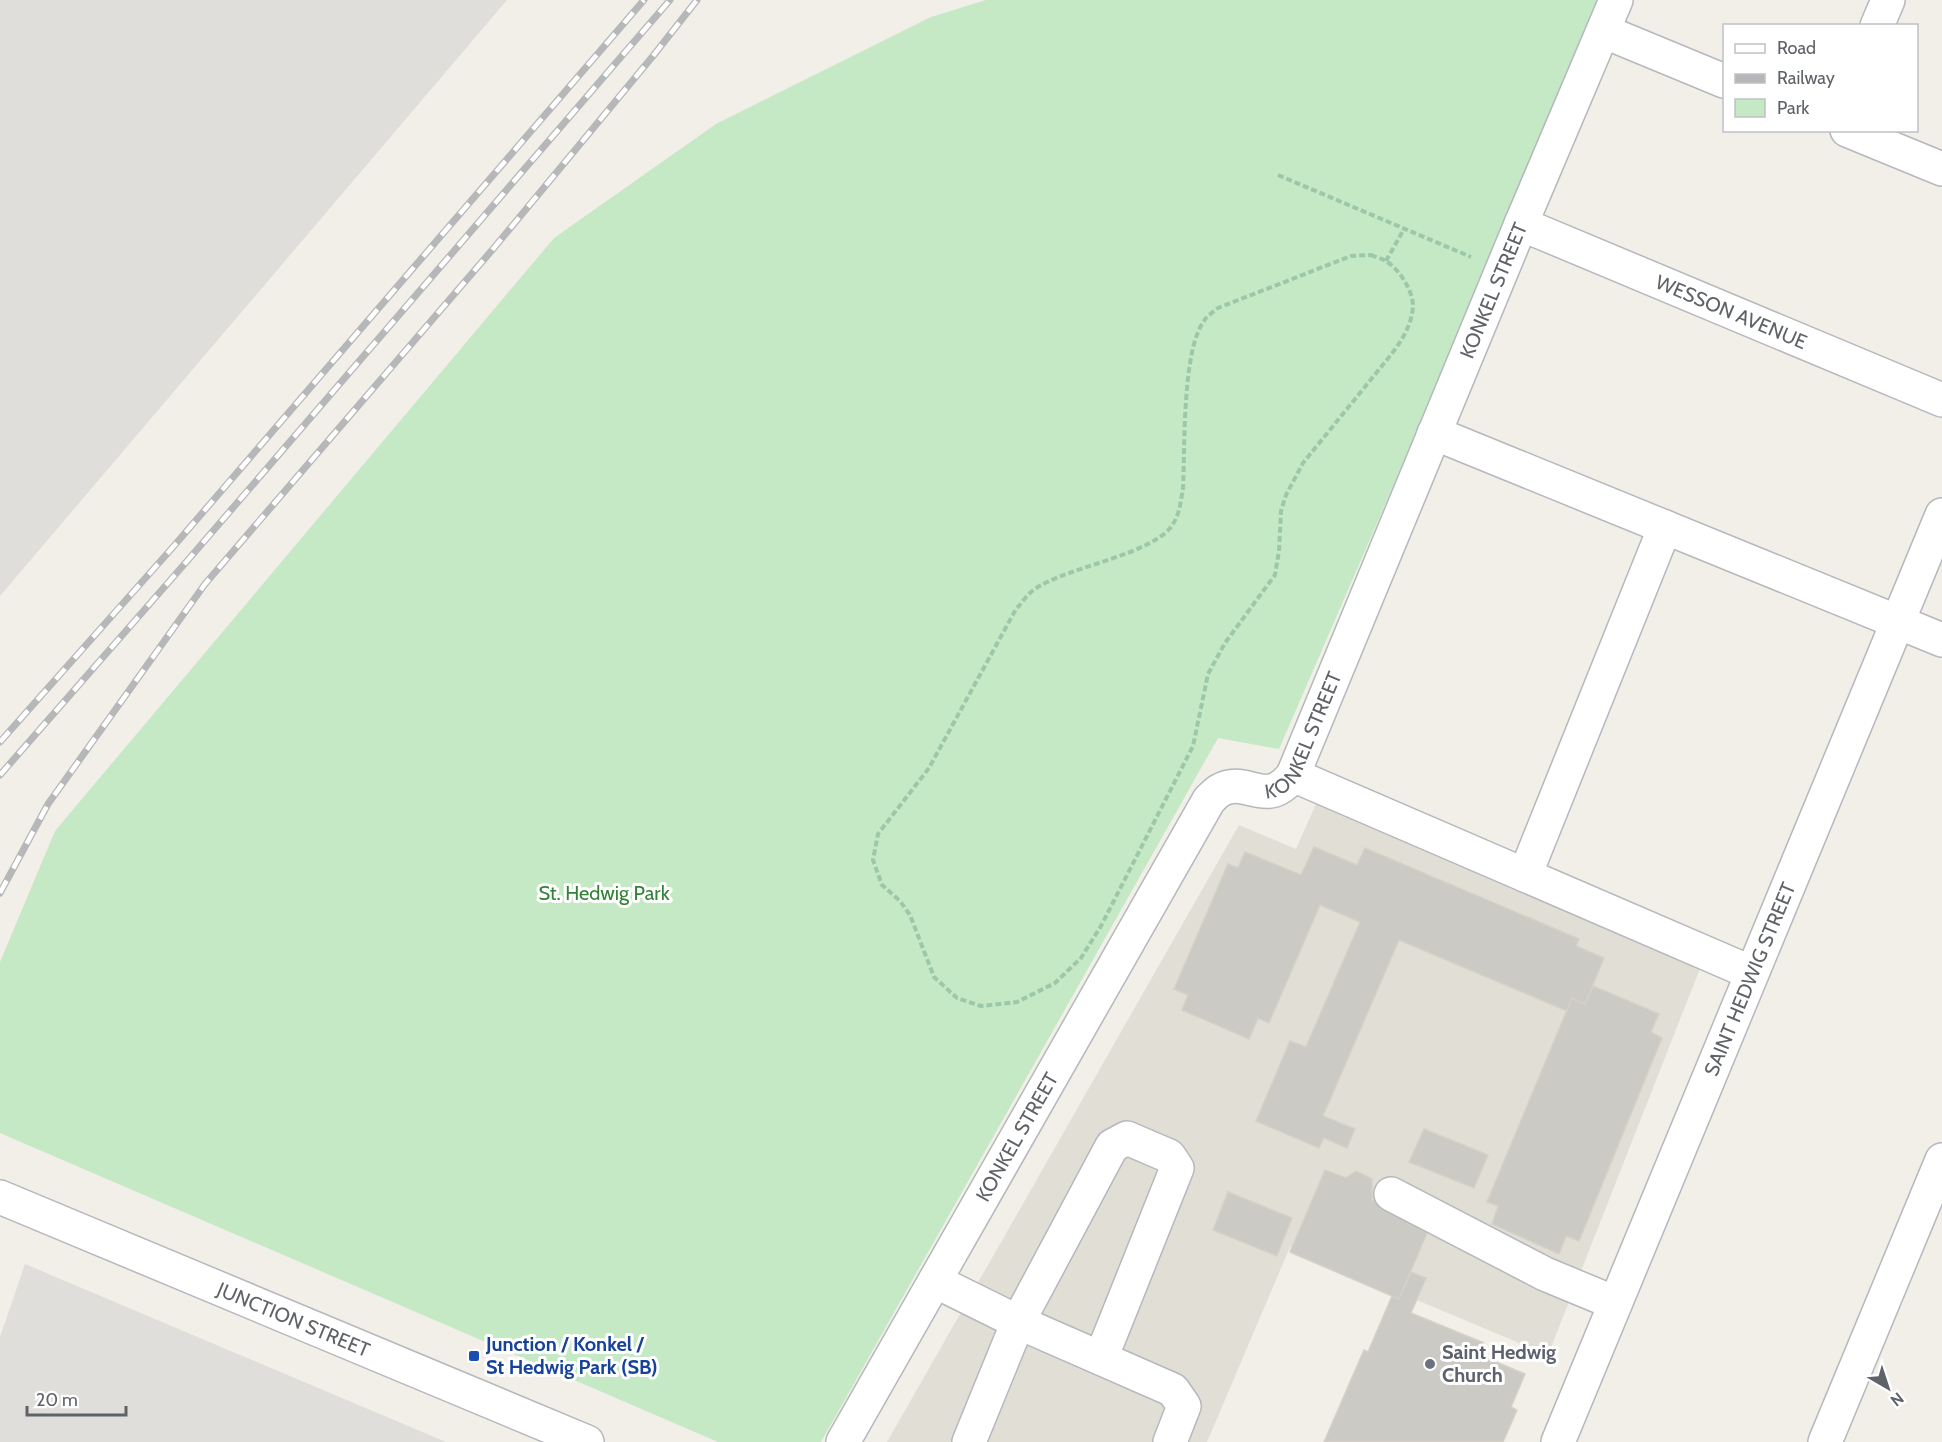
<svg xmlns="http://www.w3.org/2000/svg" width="1942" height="1442" font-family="Cabin,sans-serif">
<rect width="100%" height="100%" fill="#f1efe8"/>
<path fill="#e0deda" d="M0 0H507L0 596Z
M25 1264 446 1442H0V1337Z"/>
<path fill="#e1ded6" d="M1327 779 1712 938 1548 1355 1290 1247 1207 1442H887L1239 825 1296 849Z"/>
<path fill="#c5e8c5" d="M986 0H1604L1279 749 1218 738 821 1442H718L0 1133V962L55 831 554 238 716 124 931 17Z"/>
<path fill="#cccac5" stroke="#d6d1c6" stroke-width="1.5" d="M1314 847 1357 865 1365 848 1579 939 1576 946 1604 958 1585 1004 1572 998 1567 1011 1399 940 1323 1116 1355 1129 1347 1148 1324 1138 1319 1148 1256 1121 1290 1041 1306 1047 1360 922 1320 905 1269 1023 1258 1018 1249 1039 1182 1010 1188 995 1174 989 1228 864 1238 868 1245 852 1301 875Z
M1593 986 1659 1014 1651 1032 1662 1038 1579 1241 1566 1236 1559 1254 1492 1224 1498 1206 1487 1202 1572 998 1585 1004Z
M1424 1129 1488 1155 1474 1188 1409 1162Z
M1325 1170 1346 1178 1356 1171 1372 1179V1200L1430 1226 1399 1299 1290 1252Z
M1228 1192 1292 1218 1277 1256 1213 1230Z
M1411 1272 1426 1278 1411 1313 1484 1343 1479 1355 1525 1374 1511 1407 1517 1410 1503 1442H1324L1364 1350 1368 1352 1392 1296 1399 1299Z"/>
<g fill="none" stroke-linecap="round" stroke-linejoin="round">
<g stroke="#b5b8bc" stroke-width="36">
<g id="minor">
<path d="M1877 26 1888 0"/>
<path d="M1603 31 1724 81"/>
<path d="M1847 130 1942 169"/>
<path id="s1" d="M1521 224 1942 400"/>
<path d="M1434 433 1942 640"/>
<path d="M1293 775 1752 973"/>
<path d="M1525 875 1665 527"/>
<path d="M1391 1194 1545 1274 1615 1303"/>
<path id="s2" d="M0 1197 587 1442"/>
<path d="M935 1281 1018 1322 1173 1390 1184 1406 1170 1442"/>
<path id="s3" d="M843 1442 1209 800C1212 797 1216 793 1219 791 1247 774 1265 811 1293 775L1521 224 1616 0"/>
<path d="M969 1442 1018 1322 1112 1146 1127 1138 1169 1156 1177 1168 1101 1358"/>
<path id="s4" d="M1558 1442 1942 515"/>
<path d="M1825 1442 1942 1160"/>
</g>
</g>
<path stroke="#9cc7a9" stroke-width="4" stroke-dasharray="6 3" stroke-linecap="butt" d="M1278 175 1471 257
M1371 255C1375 257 1380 258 1384 260 1398 267 1413 290 1413 306 1412 325 1401 342 1390 356L1303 463 1286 495 1281 511 1279 551 1275 575 1225 643 1208 674 1193 746 1101 926 1081 958 1055 983 1017 1002 981 1006 957 998 934 977 910 915 900 901 882 885 873 860 878 834 929 768 1016 609C1022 603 1027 594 1035 589 1068 566 1154 555 1173 524 1180 513 1181 500 1183 488 1185 449 1182 350 1204 321 1207 316 1213 312 1218 308L1351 256Z
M1386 261 1404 229"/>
<use href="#minor" stroke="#fff" stroke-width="33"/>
<g stroke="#b6b7b8" stroke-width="7">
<path id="rail" d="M0 742 173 547 644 0
M0 775 188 560 670 0
M0 893 48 804 205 584 493 249 653 56 697 0"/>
</g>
<use href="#rail" stroke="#fff" stroke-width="4.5" stroke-dasharray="14" stroke-linecap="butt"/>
</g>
<rect fill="#1a4fb4" stroke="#fff" stroke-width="2" x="468" y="1350" width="12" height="12" rx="3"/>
<circle fill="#6b7280" stroke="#fff" stroke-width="2" cx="1430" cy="1364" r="6"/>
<g text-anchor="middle" stroke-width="6" stroke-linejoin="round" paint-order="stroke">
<g font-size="20" fill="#5f6368" stroke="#fff">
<text dy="7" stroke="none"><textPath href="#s3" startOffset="1358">KONKEL STREET</textPath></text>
<text dy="7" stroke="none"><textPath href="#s1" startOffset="228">WESSON AVENUE</textPath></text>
<text dy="7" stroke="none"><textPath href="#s3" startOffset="872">KONKEL STREET</textPath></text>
<text dy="7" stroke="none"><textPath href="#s4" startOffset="501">SAINT HEDWIG STREET</textPath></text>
<text dy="7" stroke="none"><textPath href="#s3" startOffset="351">KONKEL STREET</textPath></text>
<text dy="7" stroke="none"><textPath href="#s2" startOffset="318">JUNCTION STREET</textPath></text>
</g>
<g font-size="20" fill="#348238" stroke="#fff">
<text x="604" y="900">St. Hedwig Park</text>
</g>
<g font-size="20" font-weight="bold" fill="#164399" stroke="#fff" text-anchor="start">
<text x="486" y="1351">Junction / Konkel /<tspan x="486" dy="23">St Hedwig Park (SB)</tspan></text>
</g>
<g font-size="20" font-weight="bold" fill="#5b616d" stroke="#fff" text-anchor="start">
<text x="1442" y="1359">Saint Hedwig<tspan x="1442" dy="23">Church</tspan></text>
</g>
</g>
<rect x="1723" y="24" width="195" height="108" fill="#ffffff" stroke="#bfc1c3" stroke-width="1.5"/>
<rect x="1735" y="44" width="30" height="9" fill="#ffffff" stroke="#bfc1c3" stroke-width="1.5"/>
<text x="1777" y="54" font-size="18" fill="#5f6368">Road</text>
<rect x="1735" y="74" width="30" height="9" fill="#b6b7b8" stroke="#bfc1c3" stroke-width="1.5"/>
<text x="1777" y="84" font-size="18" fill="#5f6368">Railway</text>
<rect x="1735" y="99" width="30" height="18" fill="#c5e8c5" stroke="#bfc1c3" stroke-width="1.5"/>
<text x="1777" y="114" font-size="18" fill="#5f6368">Park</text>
<g transform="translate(1888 1388) rotate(141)" stroke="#ffffff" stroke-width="4.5" paint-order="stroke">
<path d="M0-4.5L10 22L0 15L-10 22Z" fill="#5f6368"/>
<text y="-9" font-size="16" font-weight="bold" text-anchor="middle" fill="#5f6368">N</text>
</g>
<path d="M27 1406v9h99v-9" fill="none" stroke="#5f6368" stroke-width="3"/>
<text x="36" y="1406" font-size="18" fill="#5f6368" stroke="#ffffff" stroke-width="4.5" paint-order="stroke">20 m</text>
</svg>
